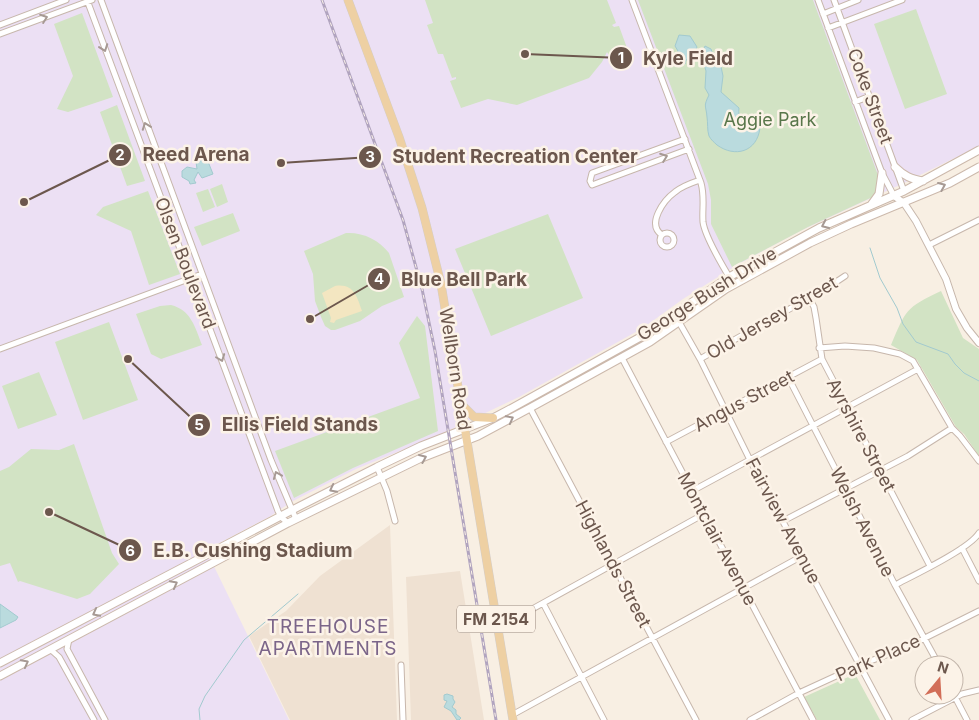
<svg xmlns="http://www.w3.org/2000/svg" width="979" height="720" font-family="Inter,sans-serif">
<rect width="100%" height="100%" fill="#f8efe3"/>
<path fill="#efe1d2" d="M390 525 397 720H290L249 636 286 611 320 576Z
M460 571 484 720H411L406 577Z"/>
<path fill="#ece0f4" d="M0 0H979V146L904 183 800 231 737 265 683 299 643 328 519 397 439 435 356 469 293 501 269 517 206 550 289 720H0Z"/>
<path fill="#d2e3c4" d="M425 0H607L616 23 612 25 614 27 619 26 627 48 609 55 607 52 602 62 589 78 517 105 488 99 461 108 450 81 456 79V77L452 78 443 54H438L427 25 433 23Z
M638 0H813L878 175 880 181 877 195 808 227 732 267 711 224V200L708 184Z
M916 9 947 94 905 109 874 24Z
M82 13 113 97 68 112 57 109 73 76 54 24Z
M117 105 145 181 127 186 100 112Z
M222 184 228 202 217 207 210 189Z
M208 189 215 207 203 212 196 193Z
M148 191 180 274 149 285 131 231 96 215 103 207Z
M233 213 240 231 202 246 194 227Z
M548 214 583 298 491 336 455 249Z
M346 233C363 232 379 240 389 253L404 297 382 306 360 321 335 330H331L325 326 321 317 315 301 313 274 304 251Z
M941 291 963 338 979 349V456L964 434 956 427 917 360 891 345C906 310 905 308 941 291Z
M171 305C191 310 195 327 202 345L161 359 151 354 136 314 160 306Z
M417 316 425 326 438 431 353 468 294 498 275 451 420 398 399 343Z
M109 322 138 400 83 420 55 342Z
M39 372 57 415 18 429 2 386Z
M74 444 112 553 119 564 90 594 77 599 20 581 18 582 10 563 0 566V471L9 467 31 449 59 450Z
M855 674 880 720H817L804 697Z"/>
<path fill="#f3e6c1" d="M335 286C354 283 357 297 362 311L336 320 334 323 330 322 331 318 322 293Z"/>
<path fill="#badbde" stroke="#a2cacf" d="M679 35 690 36 697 47 692 58 686 60 685 64 676 63 678 51 675 46Z
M705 46 711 49 712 52 716 54V59L720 62 723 76 721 92 739 108C737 127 750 119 760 128 757 152 735 158 717 145 714 142 711 140 709 136 707 130 708 123 707 117 706 105 703 107 709 95L705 88 706 71 701 55Z
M207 159 213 174 202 178 198 172 194 180 196 183 190 184 189 181 182 177V171L187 167 197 169 196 162Z
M0 604 18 617 16 620 0 628Z
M447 694 453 696V699L455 702 452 707 456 710V714L461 718 459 720H457L451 711 444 707 447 701 444 700V695Z"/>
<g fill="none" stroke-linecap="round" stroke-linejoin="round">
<path stroke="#a2cacf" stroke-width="1" d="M870 248 880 278 897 308 903 324 916 342 948 354 955 364 964 373 979 381
M200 720 199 709 205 696 244 640 298 594"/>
<g stroke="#c7b7ac" stroke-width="7">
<path id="minor" d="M87 0 278 511 281 517 288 523
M101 0 271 460 296 519
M632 0 701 183C705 197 702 209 703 222 705 238 725 270 734 285
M818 0 882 173 894 196
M834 0 904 191
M823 14 858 0
M0 25 66 0
M828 28 902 0
M0 34 92 0
M855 102 870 96
M685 139 592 173 590 181 592 185 600 182 689 149
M660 240a7 7 0 1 1 14 0a7 7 0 1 1-14 0Z
M662 235C646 224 664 200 675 192 682 186 691 183 700 180
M929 245 979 220
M809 298 814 307 816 318 822 359 930 566
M679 322 700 359 750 460 889 720
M819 348 845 346 874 348 900 354 913 361 952 428 960 436 979 461
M0 349 202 274
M622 358 813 720
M700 359 827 288 845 276
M788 377 895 585 939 665
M530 408 696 720
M666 442 822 359
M377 467 387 491 395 521
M692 491 918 369
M783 521 908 456 952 428
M962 548 979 581
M895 585C914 575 969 549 979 533
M543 603 604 720
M498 628 704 514
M69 639 67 649 105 720
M50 649 59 657 94 720
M401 665 403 720
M954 695 967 720
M512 715 802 556
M750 720 799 693 860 665 907 647 979 611
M912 720 962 694 979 690"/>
</g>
<g stroke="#c7b7ac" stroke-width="8">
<path id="tertiary" d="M894 196 904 203 916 221 946 279 956 309 967 328 979 343"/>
</g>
<g stroke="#ccb9ac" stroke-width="9">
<path id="secondary" d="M895 167C904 176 911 179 923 181
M871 205 879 194 882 173
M0 663 300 506 377 467 421 446 493 418 512 408 644 335 729 277 819 228 904 191 979 150
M0 676 288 523 419 459 478 436 530 408 650 342 726 289 810 243 851 224 950 183 979 167"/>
</g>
<g stroke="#d3cdca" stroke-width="9">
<path id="primary" d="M348 0 399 137 422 208 441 284 513 720
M462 405 474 417 493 418"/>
</g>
<use href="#minor" stroke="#fff" stroke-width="5"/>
<use href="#tertiary" stroke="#fff" stroke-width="6"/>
<use href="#secondary" stroke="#fff" stroke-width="7"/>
<use href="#primary" stroke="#eed0a3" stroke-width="8"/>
<g stroke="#b1a4bf" stroke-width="3">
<path id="rail" d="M322 0 403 220 422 289 435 351 496 720"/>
</g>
<use href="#rail" stroke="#fcf3e8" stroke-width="1" stroke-dasharray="4" stroke-linecap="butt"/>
</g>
<defs><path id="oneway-chevron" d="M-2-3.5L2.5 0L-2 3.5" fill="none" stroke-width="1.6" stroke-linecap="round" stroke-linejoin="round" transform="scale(1.25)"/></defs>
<g stroke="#a79a94">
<use href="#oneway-chevron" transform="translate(44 18) rotate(-20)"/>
<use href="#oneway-chevron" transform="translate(104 48) rotate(70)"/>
<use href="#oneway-chevron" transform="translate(146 126) rotate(-110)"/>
<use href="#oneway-chevron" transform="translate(664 157) rotate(-20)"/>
<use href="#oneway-chevron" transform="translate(942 186) rotate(-23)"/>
<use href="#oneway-chevron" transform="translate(825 225) rotate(155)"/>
<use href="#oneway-chevron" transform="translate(221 358) rotate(69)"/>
<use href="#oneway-chevron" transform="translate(510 419) rotate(-28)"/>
<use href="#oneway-chevron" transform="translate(423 458) rotate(-23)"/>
<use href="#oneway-chevron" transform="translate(277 475) rotate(-112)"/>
<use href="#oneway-chevron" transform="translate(333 489) rotate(153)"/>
<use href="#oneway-chevron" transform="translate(174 584) rotate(-28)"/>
<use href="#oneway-chevron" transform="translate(96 613) rotate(152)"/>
<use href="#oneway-chevron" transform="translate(25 663) rotate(-28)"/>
</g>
<g text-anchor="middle" stroke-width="5" stroke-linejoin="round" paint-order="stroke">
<rect fill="#fcf3e8" stroke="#97867c" stroke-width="1" x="457" y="605.5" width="78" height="27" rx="4"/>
<g font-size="16" font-weight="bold" fill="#6c574d">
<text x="496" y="625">FM 2154</text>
</g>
<g font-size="18" fill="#6c574d" stroke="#fcf3e8">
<text transform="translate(870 96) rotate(70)" y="6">Coke Street</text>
<text transform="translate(185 263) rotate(69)" y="6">Olsen Boulevard</text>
<text transform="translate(707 294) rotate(-32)" y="6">George Bush Drive</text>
<text transform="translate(772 318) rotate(-30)" y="6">Old Jersey Street</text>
<text transform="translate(455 369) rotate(81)" y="6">Wellborn Road</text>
<text transform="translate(744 401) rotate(-28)" y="6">Angus Street</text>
<text transform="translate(861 435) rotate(62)" y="6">Ayrshire Street</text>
<text transform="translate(783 521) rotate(62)" y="6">Fairview Avenue</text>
<text transform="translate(862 522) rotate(63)" y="6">Welsh Avenue</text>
<text transform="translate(717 539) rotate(62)" y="6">Montclair Avenue</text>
<text transform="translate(613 564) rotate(62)" y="6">Highlands Street</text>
<text transform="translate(878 658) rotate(-24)" y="6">Park Place</text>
</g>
<g font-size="18" fill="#58764a" stroke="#fcf3e8">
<text x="770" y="126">Aggie Park</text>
</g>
<g font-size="19" letter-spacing="1" fill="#7b6589" stroke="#fcf3e8">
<text x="328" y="633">TREEHOUSE<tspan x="328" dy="22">APARTMENTS</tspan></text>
</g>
</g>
<path fill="none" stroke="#6c574d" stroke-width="2" d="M525 54L621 58M24 202L120 155M281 163L370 157M310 319L379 279M128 359L199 425M49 512L130 550"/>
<g fill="#6c574d" stroke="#fcf3e8" stroke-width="2">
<circle cx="525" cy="54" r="5"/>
<circle cx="24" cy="202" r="5"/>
<circle cx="281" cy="163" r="5"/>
<circle cx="310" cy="319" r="5"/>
<circle cx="128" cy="359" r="5"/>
<circle cx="49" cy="512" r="5"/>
<circle cx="621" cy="58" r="12"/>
<circle cx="120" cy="155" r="12"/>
<circle cx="370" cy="157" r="12"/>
<circle cx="379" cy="279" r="12"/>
<circle cx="199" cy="425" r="12"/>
<circle cx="130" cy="550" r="12"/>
</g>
<g font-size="15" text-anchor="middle" font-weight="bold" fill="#fff">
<text x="621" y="63">1</text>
<text x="120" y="160">2</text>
<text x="370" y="162">3</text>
<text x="379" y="284">4</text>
<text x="199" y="430">5</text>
<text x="130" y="556">6</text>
</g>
<g font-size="19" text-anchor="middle" font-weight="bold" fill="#6c574d" stroke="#fcf3e8" stroke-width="5" stroke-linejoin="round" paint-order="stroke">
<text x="688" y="65">Kyle Field</text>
<text x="196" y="161">Reed Arena</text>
<text x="515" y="163">Student Recreation Center</text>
<text x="464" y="286">Blue Bell Park</text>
<text x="300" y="431">Ellis Field Stands</text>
<text x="253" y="557">E.B. Cushing Stadium</text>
</g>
<g transform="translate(939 680) rotate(18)"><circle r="24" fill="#fcf3e8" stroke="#c2b5aa"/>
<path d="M0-4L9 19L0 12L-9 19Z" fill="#d26e58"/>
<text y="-8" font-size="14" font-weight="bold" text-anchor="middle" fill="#6c574d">N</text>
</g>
</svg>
